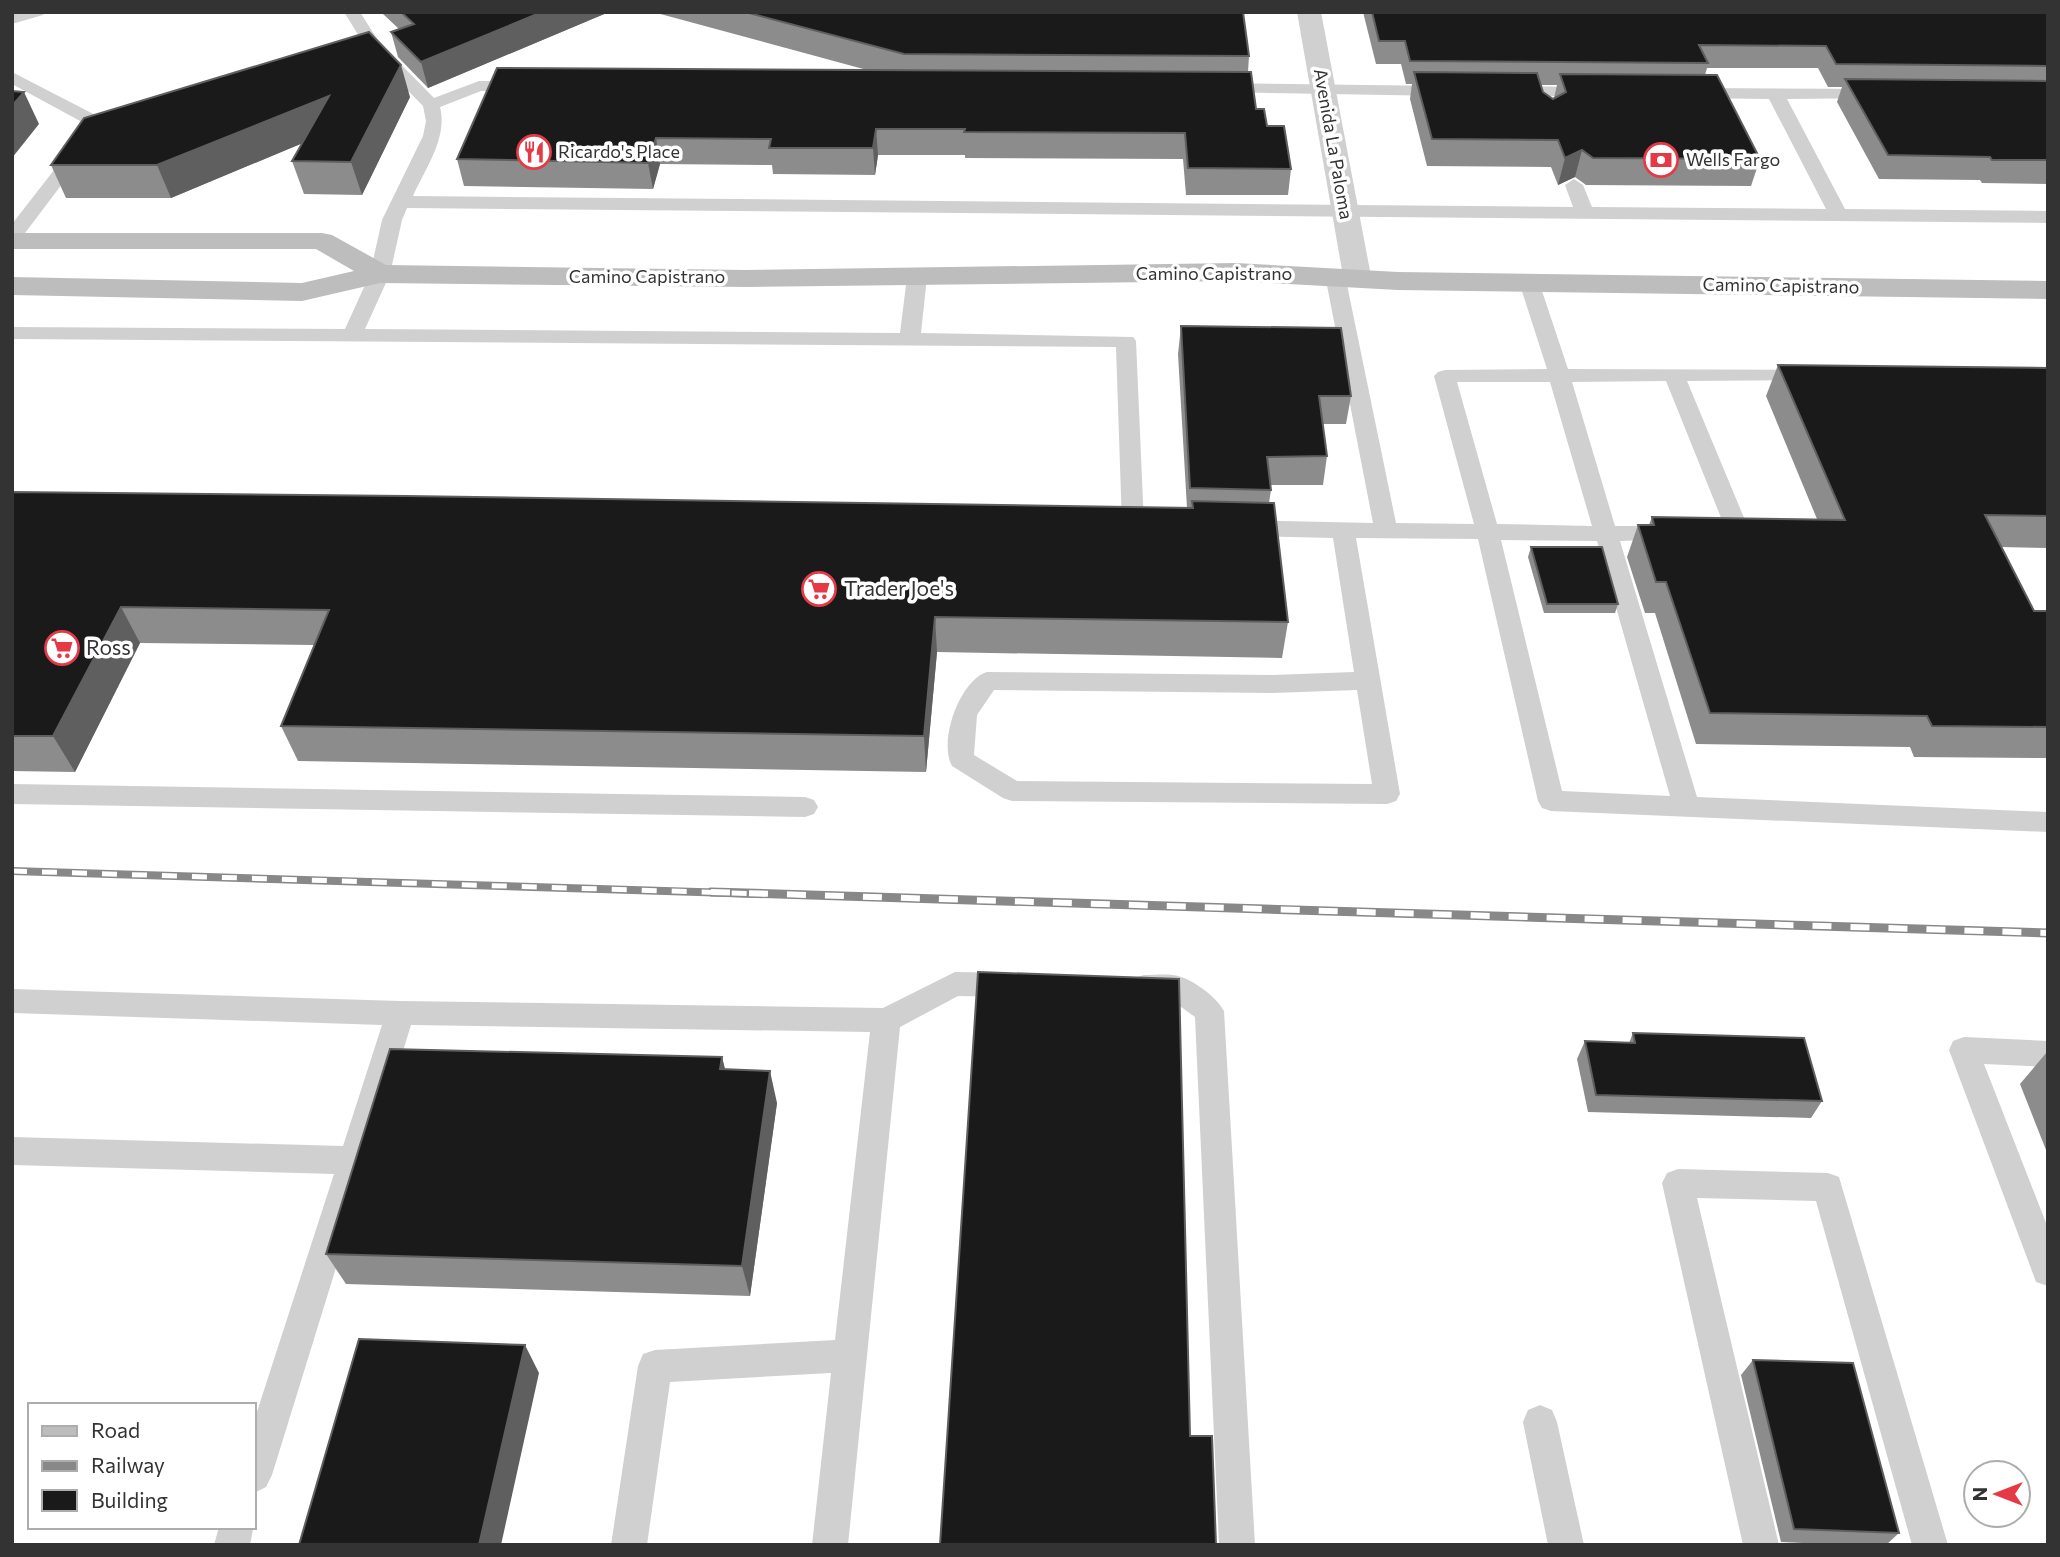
<svg xmlns="http://www.w3.org/2000/svg" width="2060" height="1557" font-family="Commissioner,sans-serif">
<rect width="100%" height="100%" fill="#fff"/>
<g fill="none" stroke-linecap="round" stroke-linejoin="round">
<path fill="#d0d0d0" fill-rule="evenodd" d="M18 12H45L43 15 12 24V14Z
M344 12H360L379 42 434 98 479 81H524L533 86 524 91H481L440 107C448 138 425 169 413 196L1573 207 1565 185 1574 179 1583 185 1592 207 1826 209 1769 99 1693 98 1684 93 1693 88 1875 89 1884 94 1881 98 1787 99 1845 209 2048 211V223L407 208 402 220 390 274 365 329 900 333 907 277 910 273H924L927 277 921 333 1133 337 1136 341 1144 525 1141 530 1133 533 1125 530 1122 525 1116 347 12 339V327L345 329 370 274 382 220 423 136 426 121 423 106 367 49Z
M12 72 105 120 108 124 105 128H93L12 84Z
M1217 83 1445 86 1454 91 1445 96 1211 92 1208 88 1211 84Z
M1508 86 1592 87 1601 92 1592 97 1502 95 1499 91Z
M78 146 87 151 19 241 12 243V224L72 147Z
M1335 269 1342 271 1345 275 1396 523 1474 524 1434 376 1438 372 1445 370 1547 369 1519 282 1522 278H1536L1539 282 1568 369 1816 370 1820 374 1816 378 1809 380 1687 381 1747 525 1737 540 1729 543 1707 540 1703 535 1707 530 1724 525 1666 381 1572 382 1615 526H1669L1677 529 1681 534 1677 539 1620 541 1697 797 2048 812V832L1551 811 1542 808 1538 801 1478 539 1356 538 1400 794 1396 801 1387 804 1012 801 1003 798 952 766C938 741 960 680 987 672L1273 675 1354 672 1333 538 1242 536 1234 533 1231 528 1234 523 1242 520 1373 523 1325 275 1328 271ZM1457 382H1550L1592 526 1497 524ZM1501 540 1597 541 1670 796 1562 791ZM994 690 1273 693 1357 690 1372 784 1017 781 974 755 977 715Z
M12 784 805 797 814 800 818 807 814 814 805 817 12 804Z
M955 972 1014 973 1024 976 1028 985 1024 994 1014 997 958 996 900 1027 848 1545H812L831 1373 670 1382 647 1545H611L638 1366 643 1354 655 1350 835 1340 870 1032 411 1025 272 1475 266 1487 254 1493V1421L334 1174 12 1165V1137L343 1146 382 1025 12 1013V989L400 1001 883 1008Z
M1144 975C1153 975 1164 974 1173 975 1190 977 1216 996 1224 1011L1255 1545H1219L1195 1017 1170 999H1144L1134 996 1130 987 1134 978Z
M1964 1037 2048 1041V1067L1984 1064 2048 1228V1286L2036 1282 2032 1271 1949 1050 1953 1041Z
M1678 1169 1828 1173 1839 1177 1948 1545H1912L1816 1201 1697 1198 1779 1545H1743L1662 1183 1667 1173Z
M1540 1405 1552 1410 1557 1422 1584 1545H1548L1523 1422 1528 1410Z
M254 1524 250 1545H214L219 1527H254Z"/>
<path fill="#d0d0d0" fill-rule="evenodd" d="M1297 12H1321L1371 276 1367 282 1357 285 1347 282 1343 276Z"/>
<path fill="#bdbdbd" fill-rule="evenodd" d="M12 233H322L332 235 386 265 746 270 1236 263 1398 272 2048 281V299L1398 290 1236 281 746 287 380 283 302 301 12 295V277L302 283 354 271 316 249H12Z"/>
<g stroke="#888" stroke-width="8">
<path id="rail-far1" d="M12 871 766 894"/>
</g>
<g stroke="#888" stroke-width="9">
<path id="rail" d="M711 892 2048 933"/>
</g>
<use href="#rail-far1" stroke="#fff" stroke-width="5" stroke-dasharray="15" stroke-linecap="butt"/>
<use href="#rail" stroke="#fff" stroke-width="6" stroke-dasharray="19" stroke-linecap="butt"/>
</g>
<path fill="#8c8c8c" fill-rule="evenodd" d="M382 12H609L428 88 398 57 391 32 399 29 383 14Z
M653 12H1243L1249 56 1248 72 1256 109 1267 126 1291 169 1288 195H1186L1183 159 965 158V155H878L875 175 773 174 772 165 660 164 653 189 464 186 457 159 867 70Z
M1363 12H2048V184L1982 183 1980 180 1879 179 1837 102 1842 87H1828L1818 68H1707L1705 75 1760 159 1751 186 1586 185 1575 177 1558 185 1551 167 1427 166 1410 99 1412 84H1406L1401 64H1376ZM1540 85H1557L1554 98 1553 99 1543 92Z
M410 97 362 195 304 194 292 161 302 143 171 198H66L51 165Z
M1181 326 1351 396 1346 424H1323L1327 456 1323 485H1271V490L1269 503 1288 622 1282 658 937 652 926 772 298 761 281 726 314 645 140 643 75 772 12 771V492L1187 508 1178 354Z
M1778 365 2048 368V548L2001 547 2034 611H2048V758L1914 757 1910 747 1696 744 1655 613H1645L1627 557 1638 525H1649L1652 517 1817 519 1766 396Z
M1531 547 1618 604 1615 613H1544L1528 557Z
M1633 1033 1822 1101 1811 1118 1588 1112 1577 1059 1585 1041 1629 1043Z
M2047 1052H2048V1155L2020 1084Z
M722 1057 725 1069 777 1103 750 1296 346 1284 326 1254Z
M1753 1360 1899 1533 1886 1545H1847L1781 1542 1741 1375Z"/>
<path fill="#5f5f5f" d="M542 12H609L428 88 421 62Z
M401 65 410 97 362 195 351 162Z
M24 92 39 124 12 158V106Z
M329 96 339 128 171 198 157 165Z
M876 129 878 155 875 175 873 148Z
M656 138 660 164 653 189 648 163Z
M1582 150 1575 177 1558 185 1565 158Z
M121 607 140 643 75 772 53 736Z
M935 617 937 652 926 772 924 736Z
M722 1057 730 1090 720 1069Z
M770 1071 777 1103 750 1296 742 1266Z
M525 1345 539 1373 501 1545H479Z"/>
<path fill="#1a1a1a" stroke="#5f5f5f" stroke-width="2" d="M401 12H542L421 62 391 32 414 24Z
M745 12H1243L1249 56 904 54Z
M1372 12H2048V66L1836 64 1826 46 1699 45 1708 63 1410 61 1405 41H1379Z
M369 32 401 65 351 162 292 161 329 96 157 165H51L84 118Z
M497 68 1251 72 1256 109H1264L1267 126H1284L1291 169 1188 168 1185 133 964 132 965 129H876L873 148H769L771 139 656 138 648 163 457 159Z
M1414 72 1537 73 1543 92 1553 99 1566 92 1560 74 1717 75 1760 159 1593 158 1582 150 1565 158 1558 140 1432 139Z
M1845 79 2048 81V160H1992L1990 157 1888 155Z
M12 91 24 92 12 106Z
M1181 326 1341 328 1351 396H1319L1327 456 1267 457 1271 490 1190 488Z
M1778 365 2048 368V516L1985 515 2034 611H2048V727L1932 726 1927 716 1710 713 1666 582H1656L1638 525H1654L1652 517 1845 520Z
M12 492 406 496 1193 508 1192 501 1274 503 1288 622 935 617 924 736 281 726 329 610 121 607 53 736H12Z
M1531 547H1602L1618 604H1547Z
M978 972 1179 979 1190 1436H1212L1216 1545H940Z
M1633 1033 1804 1038 1822 1101 1596 1095 1585 1041 1635 1043Z
M390 1049 722 1057 720 1069 770 1071 742 1266 326 1254Z
M359 1339 525 1345 479 1545H299Z
M1753 1360 1853 1363 1899 1533 1794 1529Z"/>
<defs>
<g id="restaurant-ring" transform="scale(1.75)"><circle r="9.5" fill="#fff" stroke="#e63946" stroke-width="1.5"/><path d="M-5-6h1v4h1v-4h1v4h1v-4h1v5L-1.5 .5V6h-2V.5L-5-1ZM5-6V6H3V1.5H1.5Q1.5-4 5-6Z" fill="#e63946"/></g>
<g id="bank-ring" transform="scale(1.75)"><circle r="9.5" fill="#fff" stroke="#e63946" stroke-width="1.5"/><path d="M-6-4H6V4H-6ZM0-2.3a2.3 2.3 0 1 0 0 4.6a2.3 2.3 0 1 0 0-4.6Z" fill="#e63946"/></g>
<g id="supermarket-ring" transform="scale(1.75)"><circle r="9.5" fill="#fff" stroke="#e63946" stroke-width="1.5"/><path d="M-6-5.5h2.5l.6 2H6L4.5 2H-2.5L-4.4-4H-6ZM-1.5 3.2a1.3 1.3 0 1 0 .1 0ZM3 3.2a1.3 1.3 0 1 0 .1 0Z" fill="#e63946"/></g>
</defs>
<g fill-rule="evenodd">
<use href="#restaurant-ring" x="534" y="152"/>
<use href="#bank-ring" x="1661" y="160"/>
<use href="#supermarket-ring" x="819" y="589"/>
<use href="#supermarket-ring" x="62" y="648"/>
</g>
<g text-anchor="middle" stroke-width="7" stroke-linejoin="round" paint-order="stroke">
<g font-size="18" fill="#333" stroke="#fff">
<text transform="translate(1333 144) rotate(80)" y="6">Avenida La Paloma</text>
<text x="1214" y="280">Camino Capistrano</text>
<text x="647" y="283">Camino Capistrano</text>
<text transform="translate(1781 286) rotate(1)" y="6">Camino Capistrano</text>
</g>
<g font-size="18" fill="#333" stroke="#fff" text-anchor="start">
<text x="558" y="158">Ricardo's Place</text>
<text x="1686" y="166">Wells Fargo</text>
</g>
<g font-size="21" fill="#333" stroke="#fff" text-anchor="start">
<text x="844" y="596">Trader Joe's</text>
<text x="86" y="655">Ross</text>
</g>
</g>
<rect width="2060" height="1557" fill="none" stroke="#333333" stroke-width="28"/>
<rect x="28" y="1403" width="228" height="126" fill="#ffffff" stroke="#adadad" stroke-width="2"/>
<rect x="42" y="1426" width="35" height="10" fill="#bdbdbd" stroke="#adadad" stroke-width="2"/>
<text x="91" y="1438" font-size="21" fill="#333333">Road</text>
<rect x="42" y="1461" width="35" height="10" fill="#888888" stroke="#adadad" stroke-width="2"/>
<text x="91" y="1473" font-size="21" fill="#333333">Railway</text>
<rect x="42" y="1490" width="35" height="21" fill="#1a1a1a" stroke="#adadad" stroke-width="2"/>
<text x="91" y="1508" font-size="21" fill="#333333">Building</text>
<g transform="translate(1997 1494) rotate(270)"><circle r="33" fill="#ffffff" stroke="#adadad" stroke-width="2"/>
<path d="M0-5L12 26L0 18L-12 26Z" fill="#e63946"/>
<text y="-10" font-size="19" font-weight="bold" text-anchor="middle" fill="#333333">N</text>
</g>
</svg>
